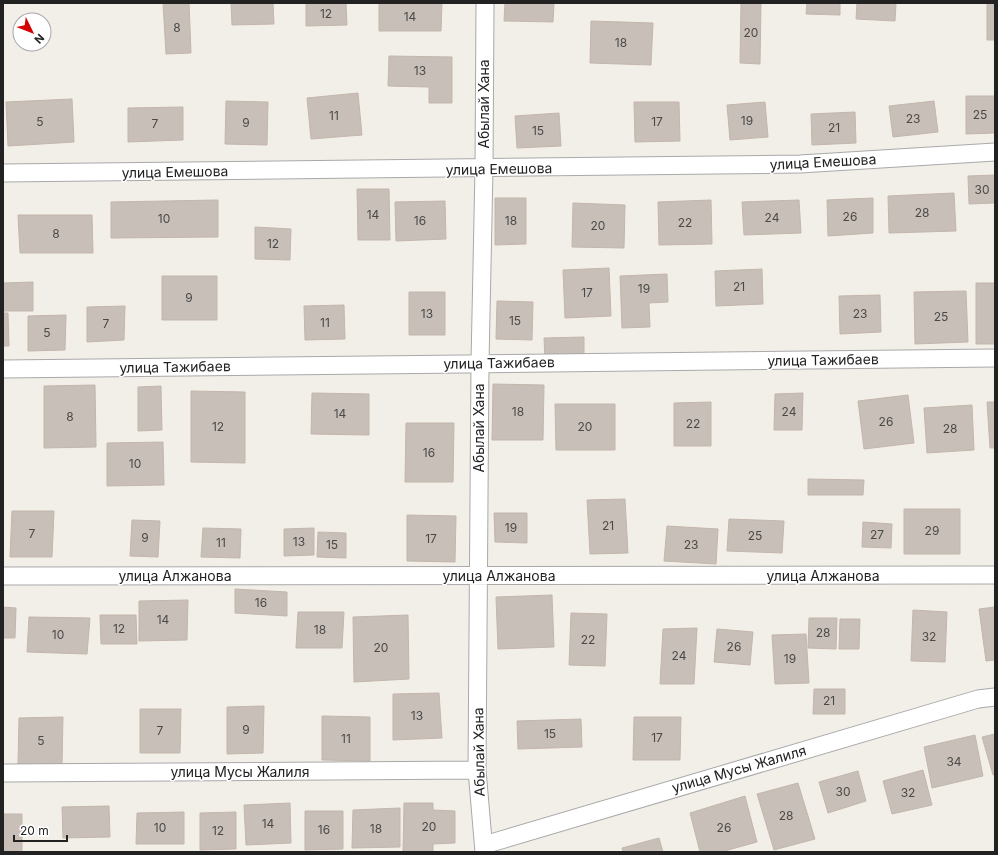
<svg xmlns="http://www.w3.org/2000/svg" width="998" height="855" font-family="Inter,sans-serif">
<rect width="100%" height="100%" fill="#f2efe9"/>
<path fill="#c7bfb8" stroke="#c4b6ab" d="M163 3H189L191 53 166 54Z
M231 3H273L274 24 232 25Z
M306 3H346L347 25 306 26Z
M379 3H442L441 31H379Z
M505 3H554L553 22 504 21Z
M741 3H761L760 64 740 63Z
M807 3H840V15L806 14Z
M857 3H896L895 21 856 19Z
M987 3H995V40H987Z
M591 21 653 23 651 65 590 63Z
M389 56 452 57V103H429V87L388 86Z
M358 93 362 135 311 139 307 98Z
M966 96H995V133L966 134Z
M72 99 74 142 8 146 6 102Z
M226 101 268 102 267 145 225 144Z
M934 101 938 132 893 137 889 106Z
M634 102H679L680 141 635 142Z
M765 102 768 137 730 140 727 105Z
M183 107V140L128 142V108Z
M855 112 856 143 812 145 811 114Z
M559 113 561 146 517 148 515 116Z
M995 175V203L969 204 968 176Z
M357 189H389L390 240H358Z
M954 193 956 231 889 233 888 196Z
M495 198H526V244L495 245Z
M873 198V233L828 236 827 200Z
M218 200V237L111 238V202Z
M711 200 712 244 659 245 658 202Z
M799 200 801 233 744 235 742 202Z
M445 201 446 239 396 241 395 202Z
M573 203 625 205 624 248 572 247Z
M18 215H92L93 253H20Z
M255 227 291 229 290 260 255 259Z
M609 268 611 316 565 318 563 270Z
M762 269 763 304 716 306 715 271Z
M667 274 668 302 649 303 650 327 622 328 620 276Z
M162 276H217V320H162Z
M33 282V311H3V283Z
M976 283H995V344H976Z
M966 291 968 342 915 344 914 292Z
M409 292H445V335H409Z
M880 295 881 332 840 334 839 296Z
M497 301 533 302 532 340 496 339Z
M344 305 345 339 305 340 304 306Z
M125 306 124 340 87 342V307Z
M3 313H8L9 346H3Z
M66 315 65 350 28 351V316Z
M584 337V358L545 359 544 338Z
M493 384 544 385 543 440H492Z
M95 385 96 447 44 448V386Z
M161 386 162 430 138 431V387Z
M191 391 245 392V463L191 462Z
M312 393 369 394V435L311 434Z
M803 393 802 430H774L775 394Z
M908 395 914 443 864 449 858 401Z
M711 402V446H674V403Z
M987 402H995V448H990Z
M555 404H615V450H556Z
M972 405 974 450 927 453 924 408Z
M406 423H454L453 482H405Z
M163 442 164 485 107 486V443Z
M808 479 864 480 863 495H808Z
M625 499 628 553 590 554 587 500Z
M904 509H960V554H904Z
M12 511H54L52 557H10Z
M494 513H527V543L495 542Z
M407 515 456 516 455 562 407 561Z
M729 519 784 521 782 553 727 551Z
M132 520 160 521 158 557 130 556Z
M863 522 892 524 891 548 862 547Z
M667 526 718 529 716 564 664 561Z
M203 528 241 529 240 558 201 557Z
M314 528V555L284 556V529Z
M318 532 346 533V558L317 557Z
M235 589 287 592V616L235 613Z
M552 595 554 647 498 649 496 597Z
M188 600 187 640 139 641V601Z
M3 607 16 608 15 638H3Z
M995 607V660L986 661 979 609Z
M913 610 947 612 945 662 911 661Z
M298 612H344L342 648H296Z
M571 613 607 614 605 666 569 665Z
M100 615H136L137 644H101Z
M408 615 409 679 354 682 353 617Z
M29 617 90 618 87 654 27 652Z
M809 618H837L836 649 808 648Z
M840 619H860L859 649H839Z
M697 628 694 684H660L663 629Z
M717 629 753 632 750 665 714 662Z
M806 634 809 683 775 684 772 635Z
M814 689H845V714H813Z
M439 693 442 738 393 740V694Z
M264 706 263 753 227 754V707Z
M140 709H181L180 753H140Z
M322 716 370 717V761L322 760Z
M63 717 62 766 18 764 19 718Z
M634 717H681L680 760H633Z
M581 719 582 747 518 749 517 721Z
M995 734V775H993L982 737Z
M975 735 983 776 932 788 924 747Z
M923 770 932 805 892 814 883 781Z
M858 771 866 801 828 813 819 782Z
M798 783 815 839 774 850 757 794Z
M745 796 757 842 721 852H700L690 813Z
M290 803 291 843 246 845 244 805Z
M404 803H433V810L455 811V843L433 844V852H403Z
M109 806 110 837 63 838 62 807Z
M400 808V847L352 848 353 810Z
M305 811H343V849L305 850Z
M184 812V844H136L137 813Z
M236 812V849L200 850V813Z
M3 814H22V852H3Z
M659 838 663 852H623L622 848Z"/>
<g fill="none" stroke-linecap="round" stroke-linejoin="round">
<g stroke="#a9a9a9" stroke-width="19">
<path id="minor" d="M3 173 800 164 995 152
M3 369 995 358
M3 576 995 575
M3 773 477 770
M484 845 978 699 995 697
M484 852 477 770 480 363 484 169 485 3"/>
</g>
<use href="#minor" stroke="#fff" stroke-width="17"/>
</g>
<g text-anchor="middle" stroke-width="3" stroke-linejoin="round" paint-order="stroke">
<g font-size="12" fill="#4b4948">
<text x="326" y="18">12</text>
<text x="410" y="21">14</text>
<text x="177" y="32">8</text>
<text x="751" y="37">20</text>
<text x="621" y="47">18</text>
<text x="420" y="75">13</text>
<text x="980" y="119">25</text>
<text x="334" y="120">11</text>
<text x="913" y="123">23</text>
<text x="747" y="125">19</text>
<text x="40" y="126">5</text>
<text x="657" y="126">17</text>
<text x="246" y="127">9</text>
<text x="155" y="128">7</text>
<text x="834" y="132">21</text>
<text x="538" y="135">15</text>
<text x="982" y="194">30</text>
<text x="922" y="217">28</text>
<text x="373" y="219">14</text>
<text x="850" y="221">26</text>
<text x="772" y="222">24</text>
<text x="164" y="223">10</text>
<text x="420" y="225">16</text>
<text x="511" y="225">18</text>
<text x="685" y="227">22</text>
<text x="598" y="230">20</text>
<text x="56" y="238">8</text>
<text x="273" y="248">12</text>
<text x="739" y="291">21</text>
<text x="644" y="293">19</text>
<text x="587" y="297">17</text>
<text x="189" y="302">9</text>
<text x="427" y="318">13</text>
<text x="860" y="318">23</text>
<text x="941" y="321">25</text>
<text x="515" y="325">15</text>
<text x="325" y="327">11</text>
<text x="106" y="328">7</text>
<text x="47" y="337">5</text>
<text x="518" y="416">18</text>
<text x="789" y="416">24</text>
<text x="340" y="418">14</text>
<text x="70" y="421">8</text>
<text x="886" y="426">26</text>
<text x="693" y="428">22</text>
<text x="218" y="431">12</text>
<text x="585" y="431">20</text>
<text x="950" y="433">28</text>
<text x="429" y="457">16</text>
<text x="135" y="468">10</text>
<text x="608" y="530">21</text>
<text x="511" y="532">19</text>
<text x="932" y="535">29</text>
<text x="32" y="538">7</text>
<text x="877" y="539">27</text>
<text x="755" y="540">25</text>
<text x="145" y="542">9</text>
<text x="431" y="543">17</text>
<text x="299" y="546">13</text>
<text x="221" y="547">11</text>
<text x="332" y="549">15</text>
<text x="691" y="549">23</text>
<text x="261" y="607">16</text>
<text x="163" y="624">14</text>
<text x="119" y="633">12</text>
<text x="320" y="634">18</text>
<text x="823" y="637">28</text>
<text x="58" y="639">10</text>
<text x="929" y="641">32</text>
<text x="588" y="644">22</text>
<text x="734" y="651">26</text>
<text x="381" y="652">20</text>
<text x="679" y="660">24</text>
<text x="790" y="663">19</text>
<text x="829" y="705">21</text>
<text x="417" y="720">13</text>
<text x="246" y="734">9</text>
<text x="160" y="735">7</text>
<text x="550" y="738">15</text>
<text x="657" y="742">17</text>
<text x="346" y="743">11</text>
<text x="41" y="745">5</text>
<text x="954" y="766">34</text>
<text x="843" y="796">30</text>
<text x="908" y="797">32</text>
<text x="786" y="820">28</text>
<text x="268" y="828">14</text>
<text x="429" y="831">20</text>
<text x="160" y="832">10</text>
<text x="724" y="832">26</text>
<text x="376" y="833">18</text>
<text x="324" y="834">16</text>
<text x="218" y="835">12</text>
</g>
<g font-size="14" fill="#222" stroke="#fff">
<text transform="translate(484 104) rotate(-90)" y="5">Абылай Хана</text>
<text transform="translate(823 162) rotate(-3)" y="5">улица Емешова</text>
<text transform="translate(499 169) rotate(-1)" y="5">улица Емешова</text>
<text transform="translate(175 172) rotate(-1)" y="5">улица Емешова</text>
<text transform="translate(823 360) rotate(-1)" y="5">улица Тажибаев</text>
<text transform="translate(499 363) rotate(-1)" y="5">улица Тажибаев</text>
<text transform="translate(175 367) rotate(-1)" y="5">улица Тажибаев</text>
<text transform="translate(479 428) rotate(-90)" y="5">Абылай Хана</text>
<text x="175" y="581">улица Алжанова</text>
<text x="499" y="581">улица Алжанова</text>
<text x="823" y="581">улица Алжанова</text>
<text transform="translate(479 752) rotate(-91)" y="5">Абылай Хана</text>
<text transform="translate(739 769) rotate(-16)" y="5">улица Мусы Жалиля</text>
<text x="240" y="777">улица Мусы Жалиля</text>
</g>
</g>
<rect width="998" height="855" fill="none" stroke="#222222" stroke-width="8"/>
<g transform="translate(32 32) rotate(133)"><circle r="19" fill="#ffffff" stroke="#a7a7a7"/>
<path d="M0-3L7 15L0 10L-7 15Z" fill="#d40000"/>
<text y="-6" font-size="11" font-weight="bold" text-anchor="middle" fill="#222222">N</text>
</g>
<path d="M14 835v6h53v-6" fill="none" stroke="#222222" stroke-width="2"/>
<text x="20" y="835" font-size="12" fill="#222222" stroke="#ffffff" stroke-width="3" paint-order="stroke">20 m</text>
</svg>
